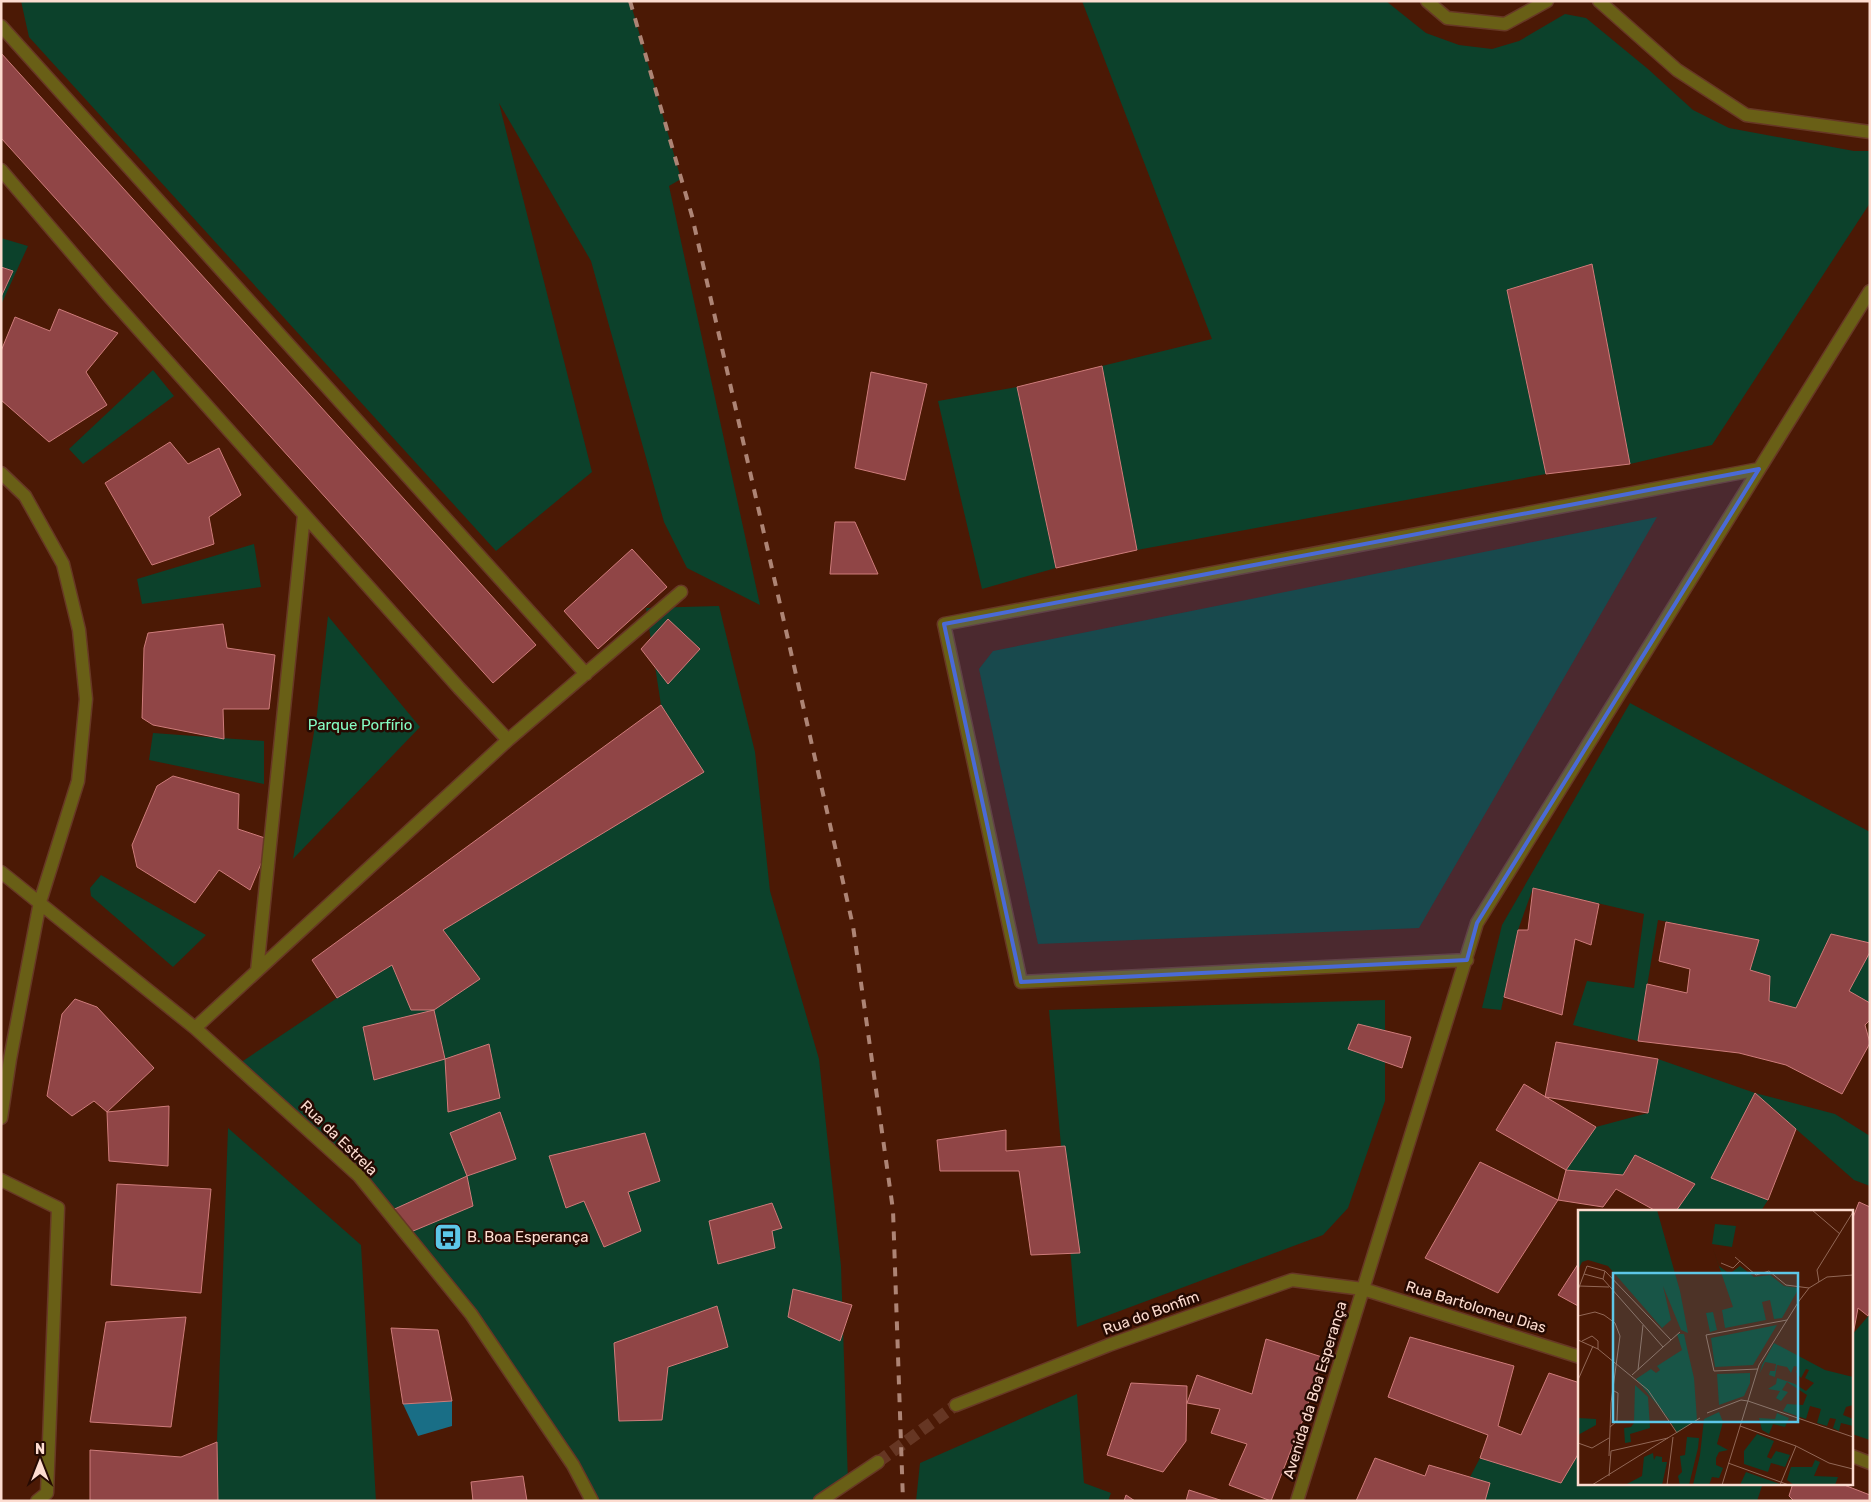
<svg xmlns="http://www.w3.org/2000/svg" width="1871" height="1502" font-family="Rubik,sans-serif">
<rect width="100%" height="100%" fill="#4b1905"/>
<path fill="#0c412b" d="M21 1H630L681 179 669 186 760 605 687 568 664 522 591 261 499 103 592 472 496 551 29 37Z
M1082 1H1386L1426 33 1459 45 1492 49 1519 41 1565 14 1586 18 1648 69 1693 110 1729 128 1854 151H1870V203L1712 445 1630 464 1592 264 1507 290 1546 474 1137 550 1102 366 1212 339Z
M1 238 28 246 1 305Z
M153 370 174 396 83 464 69 449Z
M1017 387 1056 568 982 589 938 401Z
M1657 517 1419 928 1038 944 979 669 993 651Z
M254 544 261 587 142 604 137 579Z
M719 606 755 752 770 891 819 1059 841 1266 848 1482 820 1501H592L573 1464 388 1212 237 1065 337 998 392 965 480 979 443 930 703 772 661 705 646 608Z
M328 616 420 727 293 859 317 714Z
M1630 703 1870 832V943L1831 934 1796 1008 1769 1001 1770 976 1750 970 1759 940 1658 920 1638 1041 1573 1025 1587 981 1634 988 1644 914 1533 888 1518 930 1501 1010 1482 1008 1502 925Z
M153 733 264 741V784L149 760Z
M101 875 206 935 173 967 91 896 90 888Z
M1870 952V1003L1849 991Z
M1385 1000V1101L1348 1208 1323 1235 1077 1327 1049 1010Z
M1658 1059 1755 1093 1835 1114 1870 1136V1186L1854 1180 1755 1093 1711 1178 1768 1200 1761 1211H1676L1695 1184 1635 1155 1623 1175 1566 1170 1596 1127 1648 1113Z
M228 1128 361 1245 376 1501H218L217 1442Z
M1870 1314V1440L1852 1434V1335Z
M1077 1394 1084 1483 1111 1493 1108 1501H916L920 1463Z
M1580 1451V1483H1763L1757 1501H1485L1490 1483 1470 1477 1480 1458 1561 1483Z"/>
<path fill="#196e86" d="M452 1401V1426L418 1436 403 1404Z"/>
<path fill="#904546" stroke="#ce7c7b" d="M1 53 536 645 493 683 1 138Z
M1592 264 1630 464 1546 474 1507 290Z
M1 267 13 271 1 297Z
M59 309 118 333 86 372 107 405 49 442 1 400V351L15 317 50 331Z
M1102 366 1137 550 1056 568 1017 387Z
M871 372 927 384 905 480 855 468Z
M170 442 188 464 219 448 241 495 209 517 214 544 152 565 105 483Z
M835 522H855L878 574H830Z
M632 549 667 587 598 649 564 611Z
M668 619 700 649 668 684 641 649Z
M223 624 227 648 275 655 269 709H223L224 739 153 725 142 718 144 648 148 633Z
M661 705 704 772 443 930 480 979 434 1010H411L392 965 337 998 312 960Z
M173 776 239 794 238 829 271 840 250 890 219 870 195 903 137 867 132 845 157 786Z
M1533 888 1599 904 1591 945 1575 939 1562 1015 1504 997 1518 930H1528Z
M1666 922 1759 940 1750 970 1770 976 1769 1001 1796 1008 1831 934 1870 943V952L1849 991 1870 1003V1020L1865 1025 1870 1043 1842 1094 1786 1065 1739 1053 1638 1041 1647 984 1687 993 1690 969 1659 961Z
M75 999 97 1007 154 1068 107 1112 94 1101 72 1116 47 1096 62 1014Z
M434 1010 445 1059 374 1080 363 1027Z
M1358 1024 1411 1037 1402 1068 1348 1049Z
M1556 1042 1658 1059 1648 1113 1545 1097Z
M489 1044 500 1098 448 1112 445 1059Z
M1524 1084 1596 1127 1566 1170 1496 1130Z
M1755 1093 1796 1129 1768 1200 1711 1178Z
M169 1106 168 1166 109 1161 107 1112Z
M500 1112 516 1159 467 1176 450 1133Z
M1006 1130V1151L1065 1146 1080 1253 1031 1255 1019 1171H940L937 1140Z
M645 1133 660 1181 628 1192 641 1231 604 1247 584 1201 566 1208 549 1156Z
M1635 1155 1695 1184 1676 1211H1656L1616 1189 1603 1207 1558 1200 1566 1170 1623 1175Z
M1480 1162 1558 1200 1498 1293 1425 1258Z
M467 1176 473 1206 406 1234 388 1212Z
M117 1184 211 1189 201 1293 111 1285Z
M1859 1202 1870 1207V1311L1868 1316 1858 1308 1853 1335 1852 1220Z
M772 1203 782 1228 772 1231 775 1248 718 1264 709 1221Z
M1580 1261V1307L1558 1295Z
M793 1289 852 1305 840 1341 788 1317Z
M717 1306 728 1347 668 1367 662 1420 619 1421 614 1343Z
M186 1317 171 1427 90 1422 106 1322Z
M391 1328 438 1330 452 1401 403 1404Z
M1410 1337 1514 1366 1498 1426 1521 1435 1549 1373 1580 1383V1451L1561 1483 1480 1458 1488 1435 1388 1397Z
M1266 1339 1322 1357 1304 1417 1271 1501 1229 1485 1247 1444 1211 1433 1220 1409 1187 1403 1197 1375 1252 1394Z
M1131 1383 1187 1386 1186 1441 1163 1472 1107 1455Z
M217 1442 218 1501H90V1450L181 1457Z
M1375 1458 1425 1476 1429 1465 1490 1483 1485 1501H1356Z
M523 1476 527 1501H473L471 1482Z
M1793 1483H1839L1870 1495V1501H1794L1789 1496Z
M1189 1490 1223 1501H1186Z
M1126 1495 1135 1501H1124Z"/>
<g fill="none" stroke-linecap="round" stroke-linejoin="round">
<path stroke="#663623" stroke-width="12" stroke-dasharray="12 6" stroke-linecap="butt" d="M878 1462 956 1405"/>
<g stroke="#673825" stroke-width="15">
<path id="minor" d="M1427 1 1447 18 1505 24 1547 1
M1599 1 1677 70 1746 115 1870 132
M1 26 586 674
M1 170 108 295 459 688 508 740 195 1028
M1 473 25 496 63 564 79 630 86 699 78 781 40 902 10 1059 1 1118
M508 740 681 592
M1 872 195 1028 359 1176 471 1314 573 1465 592 1501
M1467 960 1021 982 944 624 1759 469
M257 971 304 515
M1 1180 58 1208 47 1493 37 1501
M956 1405 1109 1345 1292 1280 1363 1289 1580 1357
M1852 1456 1870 1463
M820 1501 878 1462
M1297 1501 1477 923 1870 291"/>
</g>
<use href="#minor" stroke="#695f16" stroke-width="12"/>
<path stroke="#ad8475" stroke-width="4" stroke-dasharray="9 9" stroke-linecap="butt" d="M630 1 692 216 853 926 893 1210 903 1501"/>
</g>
<path fill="#4a6ad6" fill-opacity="0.2" stroke="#4a6ad6" stroke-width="4" stroke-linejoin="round" d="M1759 469 1477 923 1467 960 1021 982 944 624Z"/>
<defs>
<g id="bus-square" transform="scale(1.4375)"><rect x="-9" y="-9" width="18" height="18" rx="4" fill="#5dc7e8" stroke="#260a02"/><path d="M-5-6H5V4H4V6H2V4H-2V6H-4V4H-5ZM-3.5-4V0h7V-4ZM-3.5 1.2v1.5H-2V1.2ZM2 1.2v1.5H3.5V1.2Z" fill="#111"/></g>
</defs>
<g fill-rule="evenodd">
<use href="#bus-square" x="448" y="1237"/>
</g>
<g text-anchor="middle" stroke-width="5" stroke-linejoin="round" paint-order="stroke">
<g font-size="15" fill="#85fdc3" stroke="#260a02">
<text x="360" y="730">Parque Porfírio</text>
</g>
<g font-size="15" fill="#fddcd0" stroke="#260a02">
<text transform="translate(339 1138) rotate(44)" y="5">Rua da Estrela</text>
<text transform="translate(1476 1307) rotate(17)" y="5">Rua Bartolomeu Dias</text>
<text transform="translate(1151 1313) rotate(-20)" y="5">Rua do Bonfim</text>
<text transform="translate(1315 1390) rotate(-73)" y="5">Avenida da Boa Esperança</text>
</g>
<g font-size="15" fill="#fddcd0" stroke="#260a02" text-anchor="start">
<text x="467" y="1242">B. Boa Esperança</text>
</g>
</g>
<g transform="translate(1578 1210)">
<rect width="275" height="275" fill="#4b1905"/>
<path d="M0 0H79L102 81 110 123 103 120 85 76 93 110 84 118 30 56 10 50 4 52 0 60ZM137 14 158 16 154 37 134 34ZM135 39 141 56 149 62H154L162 56 176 67 192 65 206 76 221 78 204 108 196 109 192 90 184 92 188 110 147 118 144 100 155 97ZM135 102 139 120 132 122 128 103ZM199 115 175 155 137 157 133 128ZM99 124H106L109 138 116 168 119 210 99 223 91 209 58 169 73 159 78 163 82 160 79 156 104 140ZM196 133 247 160 275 167V195L268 197 265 205 275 209V216L263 213 261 221 255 218 258 209 252 208 249 216 239 213 243 199 232 196 228 209 205 201 209 194 225 195 229 185 209 172 204 180 210 182 203 191 198 188 202 181 190 179 198 174 199 168 217 174 228 181 236 173 227 168 231 160 228 159 223 168 218 162 220 157 216 156 213 163 209 157 199 155 197 167 191 165 192 161H197L198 154 187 152 182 163 184 155ZM172 163V173L166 186 141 195 139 164ZM57 175 70 187 72 218 52 224 53 232 47 233 46 218 53 217 56 213ZM141 202 145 212 139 234 150 240 141 242 138 248V255L145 258 141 268 134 267 131 275H115L122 245 126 209ZM199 203 211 208 207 217 195 214 191 224 184 220 181 208 197 209ZM0 208 18 209V215L0 225ZM179 224 196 231 189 247 193 249 198 241 212 245 207 257 193 253 190 262 166 254V241ZM109 227 121 228 120 238 111 275H102L100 266 104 262 102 246 107 245ZM75 243 76 250 78 246 84 247V252H89L84 275H47L64 266 66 247ZM237 250 242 252 236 266 260 267 257 275H216L209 270 213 257H234ZM168 262 202 274 162 275Z" fill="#0c412b"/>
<path fill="none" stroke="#926756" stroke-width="1" d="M234 0 262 24M157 47 178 65 191 61 208 75 231 78M143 53 155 58 162 51M27 61 93 130M6 64 9 56 27 61 25 69 85 137 54 165M241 72 239 60 275 2M1 76 31 77M0 80 6 64 25 69M0 106 17 102 26 105 37 113 42 126 33 193 31 246M0 130 20 139 70 180 99 223M4 131 14 126 20 131V139M85 137 102 122M180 159 136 161 128 125 209 110M60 160 65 115M0 170 15 136M129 203 163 190 170 191 275 227M162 216 218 236 251 253 275 259M32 217 39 211 40 183 34 180M0 233 14 238 31 228M150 253 211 275M31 266 33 241 90 228M14 275 122 208M89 275 95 227M144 275 181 155 221 91 231 78 249 67 275 65M202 275 218 236"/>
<path fill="#5dc7e8" fill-opacity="0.15" stroke="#5dc7e8" stroke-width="2.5" d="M35 63H220V212H35Z"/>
<rect width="275" height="275" fill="none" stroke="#fddcd0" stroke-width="2.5"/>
</g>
<rect width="1871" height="1502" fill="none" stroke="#fddcd0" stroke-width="5"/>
<g transform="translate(40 1462)" stroke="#260a02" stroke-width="4" paint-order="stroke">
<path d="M0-4L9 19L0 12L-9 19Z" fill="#fddcd0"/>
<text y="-8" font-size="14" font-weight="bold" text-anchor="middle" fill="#fddcd0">N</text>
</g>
</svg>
